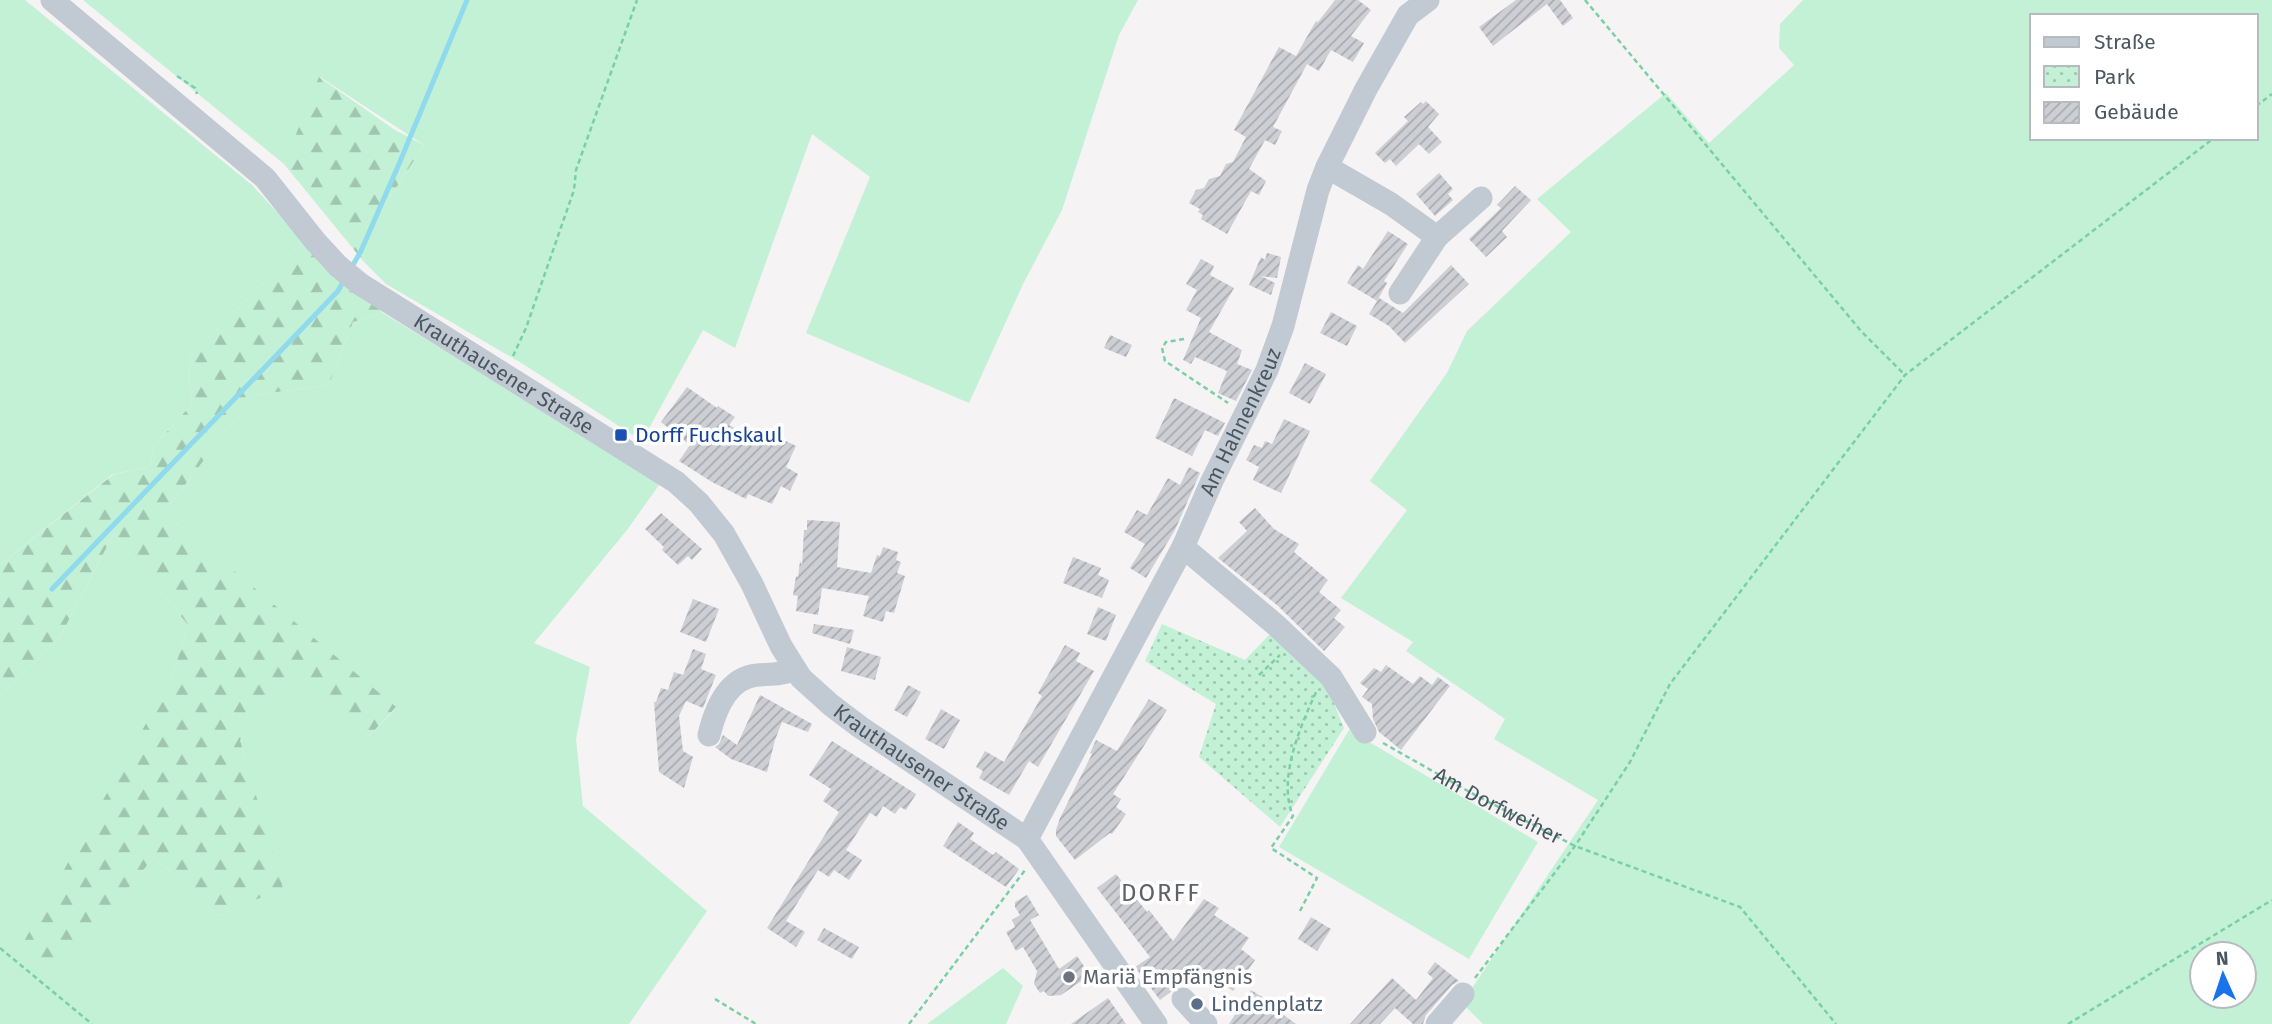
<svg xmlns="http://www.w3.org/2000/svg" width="2272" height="1024" font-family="'Fira Sans',sans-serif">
<defs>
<pattern id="forest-firs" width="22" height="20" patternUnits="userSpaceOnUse" patternTransform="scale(1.75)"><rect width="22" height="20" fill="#c3f1d5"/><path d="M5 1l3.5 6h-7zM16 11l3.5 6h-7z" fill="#a0c6b0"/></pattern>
<pattern id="park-dots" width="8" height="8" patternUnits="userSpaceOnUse" patternTransform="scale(1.75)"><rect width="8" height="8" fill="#c3f1d5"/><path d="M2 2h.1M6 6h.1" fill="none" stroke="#a0c6b0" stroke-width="1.8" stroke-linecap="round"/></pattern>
<pattern id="building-hatch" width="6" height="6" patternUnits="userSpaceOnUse" patternTransform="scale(1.75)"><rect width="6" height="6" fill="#cdcfd5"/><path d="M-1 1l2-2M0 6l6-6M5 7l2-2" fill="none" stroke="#a8abb0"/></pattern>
</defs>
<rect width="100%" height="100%" fill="#f5f3f3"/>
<path fill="#c3f1d5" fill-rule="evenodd" d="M0 0H25L252 185 304 241 191 356 189 376 192 404 154 446 149 467 113 474 0 565Z
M83 0H1138L1119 35 1062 210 1023 284 969 403 806 333 870 177 812 134 735 348 703 330 642 441 523 364 386 284 364 262 367 233 424 145 320 77 284 164Z
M1803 0H2272V1024H1483L1462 1003 1598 800 1494 739 1505 719 1406 651 1413 642 1341 598 1407 510 1370 481 1447 373 1467 331 1571 232 1537 199 1666 93 1709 143 1794 65 1779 48 1780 24ZM2032 16H2256V138H2032ZM2202 954H2244V996H2202Z
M383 313 630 463 659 485 627 530 534 643 590 667 576 739 583 806 707 911 629 1024H0V697L60 637 114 533 188 625 172 677 54 977 154 857 218 916 282 888 240 740 295 674 369 736 396 708 164 512 254 395 329 385 353 322Z
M1349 730 1538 842 1469 959 1279 847Z
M1003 968 1023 986 1006 1024H927Z"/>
<path fill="url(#forest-firs)" d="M319 77 395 130 424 145 367 233 364 262 284 164Z
M304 241 383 313 353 322 329 385 254 395 164 512 396 707 369 736 295 675 240 740 283 888 218 916 154 857 54 978 18 952 172 677 188 625 114 533 60 637 0 697V565L114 474 149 467 154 446 192 404 189 376 191 356Z"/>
<path fill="url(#park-dots)" d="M1162 624 1245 660 1274 630 1323 677 1344 728 1280 827 1199 757 1216 704 1145 661Z"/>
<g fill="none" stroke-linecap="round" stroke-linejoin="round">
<path stroke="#90daee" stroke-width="5" d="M350 270 361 251 399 164 467 0
M52 589 338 291 345 278"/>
</g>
<path fill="url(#building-hatch)" d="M1335 0H1358L1371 10 1351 36 1364 43 1353 62 1331 50 1319 71 1307 64 1273 127 1282 131 1275 145 1265 140 1249 169 1266 181 1259 195 1251 191 1227 234 1201 219 1203 215 1198 212 1200 209 1189 203 1196 190 1204 188 1209 179 1220 176 1226 164 1233 162 1246 137 1234 130 1279 47 1296 56 1316 21 1318 22Z
M1516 0H1560L1573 18 1563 26 1547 4 1493 46 1479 27Z
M1426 101 1439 114 1428 127 1442 142 1429 154 1419 144 1396 166 1390 159 1385 163 1375 153 1408 121 1404 117 1421 102 1423 104Z
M1439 173 1453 189 1448 194 1453 200 1435 216 1416 194Z
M1515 186 1531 200 1502 231 1507 237 1486 257 1469 239 1501 208 1497 205Z
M1388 231 1408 244 1384 281 1387 283 1377 301 1347 283 1358 265 1363 269Z
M1267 253 1281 257 1277 278 1261 276 1275 283 1271 295 1249 285 1261 257 1265 260Z
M1201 259 1214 266 1210 275 1234 288 1209 332 1242 350 1237 364 1252 370 1236 401 1218 393 1227 371 1195 357 1191 364 1183 360 1201 318 1186 310 1197 290 1186 284Z
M1451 265 1469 284 1405 343 1389 326 1369 314 1379 298 1403 313Z
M1331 312 1357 326 1347 346 1320 333Z
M1110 335 1132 345 1126 357 1104 348Z
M1305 363 1326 374 1310 404 1289 393Z
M687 387 717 408 718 406 735 417 729 425 760 442 762 438 773 444 776 436 796 446 786 467 798 474 790 491 781 486 772 504 748 494 746 499 712 482 679 461 690 445 661 422Z
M1174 398 1225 423 1218 436 1205 430 1192 456 1155 438Z
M1284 419 1310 431 1281 493 1253 480 1259 467 1246 460 1254 445 1262 448 1265 441 1272 444Z
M1189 467 1200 473 1175 530 1146 578 1130 568 1145 544 1124 532 1137 510 1147 515 1168 478 1180 485Z
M1255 508 1274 529 1299 544 1294 552 1328 580 1319 592 1341 610 1334 618 1345 627 1324 651 1277 605 1218 558 1247 531 1239 522Z
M661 513 702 549 692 560 688 556 678 565 662 550 664 547 645 529Z
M807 520 840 522 837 567 871 573 877 555 880 556 883 547 898 552 896 560 901 562 897 573 905 576 894 613 886 611 883 622 863 616 869 596 822 588 818 615 796 611 798 596 793 595 796 576 798 577 800 561 802 565 804 530H807Z
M1073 557 1101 568 1098 575 1109 580 1102 598 1063 583Z
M693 599 719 609 706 642 680 632Z
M1098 607 1116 615 1106 641 1087 634Z
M814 624 854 630 850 644 812 633Z
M1065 645 1080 653 1076 661 1094 671 1038 767 1029 761 1009 795 979 778 983 771 976 767 985 751 1004 762 1042 696 1038 693Z
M847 647 881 657 875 680 841 671Z
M693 649 706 654 701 669 716 675 703 708 686 701 679 716 683 751 693 757 684 788 659 772 654 702H656L661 688 668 690 674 672 683 675Z
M1386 665 1413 684 1420 676 1432 685 1438 677 1450 686 1401 750 1379 732 1373 719 1372 704 1362 697 1368 689 1360 683 1374 668 1381 672Z
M908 685 921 692 907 717 894 710Z
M760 695 812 724 808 732 782 722 775 740 767 772 731 759 715 747 719 744 723 735 737 745Z
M1149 699 1167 710 1113 794 1121 799 1116 807 1126 814 1112 834 1110 833 1075 860 1056 836V830L1060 818 1092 754 1090 753 1096 740 1117 751Z
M941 709 960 720 944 749 925 739Z
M832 741 916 794 906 810 900 807 895 814 883 806 877 817 870 813 846 850 862 860 849 880 834 870 829 877 818 870 786 921 805 932 796 947 767 928 839 812 823 801 831 789 809 775Z
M958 822 974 833 970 839 993 855 996 852 1019 869 1006 887 943 846Z
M1116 874 1147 912 1149 910 1173 941 1204 899 1219 908 1214 915 1249 938 1241 949 1255 960 1233 991 1207 972 1199 977 1194 974 1160 1000 1135 967 1150 957 1097 888Z
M1027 895 1039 915 1030 920 1059 969 1077 956 1090 975 1061 995 1048 996 1044 991 1040 993 1034 984 1037 971 1023 947 1016 951 1006 932 1015 927 1012 920 1020 915 1015 907V902Z
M1311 917 1331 929 1317 951 1298 939Z
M824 928 859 947 852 959 817 940Z
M1435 962 1459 981 1452 985 1426 1015 1423 1024H1413L1395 1008 1380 1024H1350L1392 978 1416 1000 1433 978 1427 973Z
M1251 990 1267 1000 1266 1002 1296 1024H1229Z
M1108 998 1126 1024H1071Z"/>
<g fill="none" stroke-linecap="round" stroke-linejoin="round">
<g stroke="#7ad0a6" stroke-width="2.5" stroke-dasharray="5 3.5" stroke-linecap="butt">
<path d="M1585 0 1861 331 1905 375"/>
<path d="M177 76 195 88 197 94"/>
<path d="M2256 106 2272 94"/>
<path d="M1184 339 1166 342 1162 348 1165 361 1228 403"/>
<path d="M513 356 526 328 574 190 576 170 637 0"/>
<path d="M1259 675 1280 655"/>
<path id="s1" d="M1383 743 1475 795 1575 846 1740 907 1836 1024"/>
<path d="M1300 911 1317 878 1271 848 1293 816C1277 778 1301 725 1317 690"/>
<path d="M0 948 92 1024"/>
<path d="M1475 978 1575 846 1630 762 1670 684 1905 375 2214 138"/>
<path d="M715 999 756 1024"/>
<path d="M909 1024 1025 870"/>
<path d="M2068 1024 2272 900"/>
</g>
<g stroke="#c1cad2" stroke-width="23">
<path id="s2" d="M52 0 265 178 315 241 338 266 360 284 676 482 699 503 724 534 752 584 781 646 801 678 831 705 860 727 1027 839 1156 1024"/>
<path d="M1327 167 1391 204 1437 237"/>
<path d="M1400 293 1437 237 1481 198"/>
<path d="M1183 547 1277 626 1331 677 1365 732"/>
<path d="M709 735C715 710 727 678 757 675 771 674 782 675 795 669"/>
<path id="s3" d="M1027 839 1183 547 1212 481 1267 370 1283 326 1318 190 1327 167 1366 89 1408 15 1428 0"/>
<path d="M1183 999 1206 1024"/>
<path d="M1437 1024 1463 994"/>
</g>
</g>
<rect fill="#1a4fb4" stroke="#fff" stroke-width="2.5" x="614" y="428" width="14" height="14" rx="3.5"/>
<circle fill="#6b7280" stroke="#fff" stroke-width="2.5" cx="1069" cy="977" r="7"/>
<circle fill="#5c6f8a" stroke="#fff" stroke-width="2.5" cx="1197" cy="1004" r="7"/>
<g text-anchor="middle" stroke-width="7" stroke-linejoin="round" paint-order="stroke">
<g font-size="21" fill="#4a5661" stroke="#fff">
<text dy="7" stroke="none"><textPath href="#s2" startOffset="590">Krauthausener Straße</textPath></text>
<text dy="7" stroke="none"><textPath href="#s3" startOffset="469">Am Hahnenkreuz</textPath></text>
<text dy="7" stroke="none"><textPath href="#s2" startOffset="1178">Krauthausener Straße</textPath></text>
<text dy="7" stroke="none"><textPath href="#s1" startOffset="131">Am Dorfweiher</textPath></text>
</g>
<g font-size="21" fill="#164399" stroke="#fff" text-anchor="start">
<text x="635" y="442">Dorff Fuchskaul</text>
</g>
<g font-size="21" fill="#5b616d" stroke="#fff" text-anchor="start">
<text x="1083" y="984">Mariä Empfängnis</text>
</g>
<g font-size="21" fill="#4e5e75" stroke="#fff" text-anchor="start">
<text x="1211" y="1011">Lindenplatz</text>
</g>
<g font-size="24" letter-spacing="2" fill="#5f6368" stroke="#fff">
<text x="1161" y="901">DORFF</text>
</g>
</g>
<rect x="2030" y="14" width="228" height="126" fill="#ffffff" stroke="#b7bbc0" stroke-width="2"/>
<rect x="2044" y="37" width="35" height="10" fill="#c1cad2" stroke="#b7bbc0" stroke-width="2"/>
<text x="2094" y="49" font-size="21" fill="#4a5661">Straße</text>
<rect x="2044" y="66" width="35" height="21" fill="url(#park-dots)" stroke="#b7bbc0" stroke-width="2"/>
<text x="2094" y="84" font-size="21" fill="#4a5661">Park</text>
<rect x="2044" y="102" width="35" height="21" fill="url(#building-hatch)" stroke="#b7bbc0" stroke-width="2"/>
<text x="2094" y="119" font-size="21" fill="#4a5661">Gebäude</text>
<g transform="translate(2223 975) rotate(357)"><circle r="33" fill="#ffffff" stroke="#b7bbc0" stroke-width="2"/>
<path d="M0-5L12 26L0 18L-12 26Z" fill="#1a73e8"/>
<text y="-10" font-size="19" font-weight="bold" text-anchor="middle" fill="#4a5661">N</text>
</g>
</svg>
